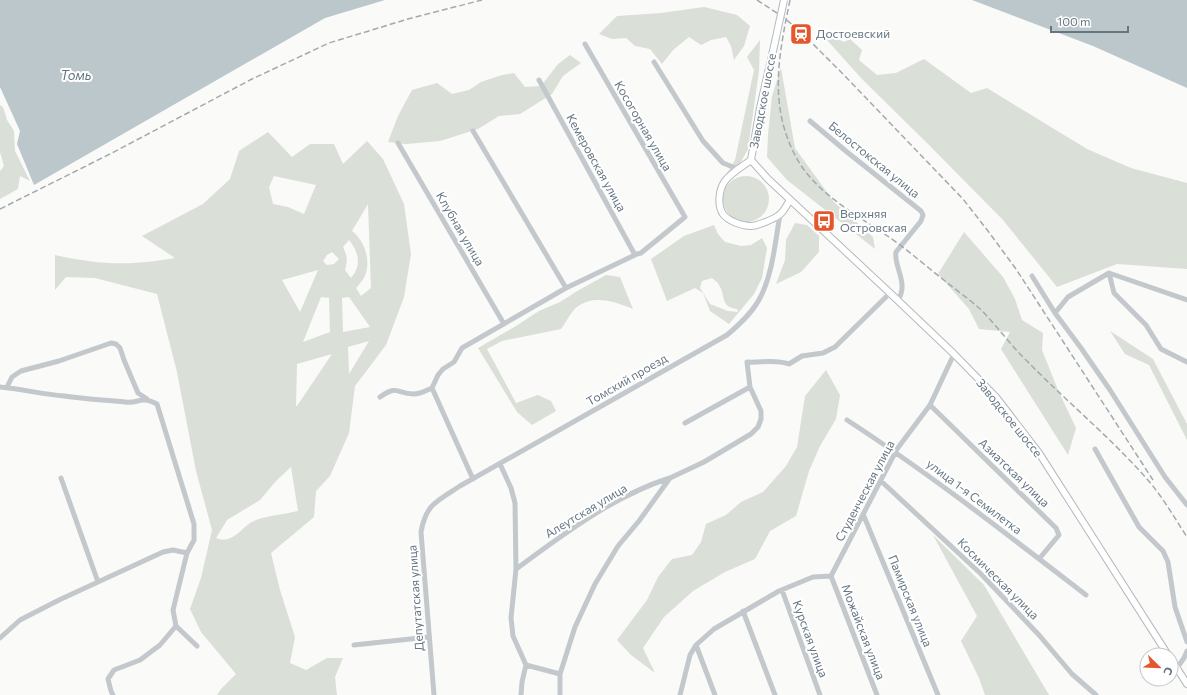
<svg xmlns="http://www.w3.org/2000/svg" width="1187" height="695" font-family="Commissioner,sans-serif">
<rect width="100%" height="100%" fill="#fafaf8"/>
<path fill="#dadfd7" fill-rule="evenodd" d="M704 7 737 15 750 26 744 46 734 60 731 46 726 37 711 40 701 45 689 37 673 50 662 64 650 49 635 46 626 38 612 39 599 34 617 16 661 13Z
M817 29 844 42 850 39 862 50 859 60 877 75 896 73 924 59 971 93 987 88 1087 149 1131 168 1187 183V269L1117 264 1057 287 1003 220 928 144 862 79Z
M760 40 759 71 748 149 736 171 721 183 735 160 754 70 747 57Z
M570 55 581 63 563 76 552 94 520 114 499 116 478 129 440 141 406 144 388 142 398 116 412 90 437 83 452 94 469 90 481 82 502 75 514 73 525 87 541 86 558 64Z
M781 68 795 148 834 202 873 237 875 249 787 180 767 157 768 135 772 96Z
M0 105 3 107 7 120 14 131 15 151 30 181 20 176 18 189 0 199V171L4 166 0 152Z
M268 132 292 157 310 144H334L343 164 367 141 383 159 404 204 411 254 404 297 386 345 355 386 349 433 330 476 316 491 314 517 271 553 280 590 295 637 290 663 306 670 327 658H343L335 677 337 695H217L221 689 236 674 201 632 190 609 201 578 212 530 196 471 177 372 157 294 95 278 66 277 55 290V255C100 265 130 266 175 258L142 236 203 204 230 179 239 151ZM274 176 316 185 304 214 288 207 273 204 269 187ZM368 204 371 288 361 296 356 288C359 285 362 281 364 278 372 262 365 241 352 231ZM349 240C359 253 362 265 351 278L345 270C348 260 347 256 343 247ZM332 252 339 259 334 264 327 265 323 261 327 255ZM318 270 300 312 282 280ZM321 297 329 298 330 332 303 342ZM349 297 370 327 343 332 342 298ZM369 341 349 374 348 347ZM332 354 297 406H296L297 364ZM291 467 298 511C286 514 264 516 254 521 241 527 233 545 216 538L227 520 260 500 276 481Z
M723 199a23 23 0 1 1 46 0a23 23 0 1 1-46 0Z
M795 223 807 225 819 236V252L801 272 776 284 785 260 786 240Z
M714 225 718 234 725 242 741 246 751 245 762 238 767 248 762 278 754 294 729 324 710 311 703 293 695 288 667 301 651 259 684 236ZM712 278C714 280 718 282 719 285 726 296 720 307 737 309L738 312 728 311 710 304 700 288 702 281Z
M964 232 1003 277 1015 299 1022 320 1043 333 1042 350 1058 390 1076 428 1068 455 1001 349 1010 332 979 329 969 309 938 274Z
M606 275 620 277 633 309C615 302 595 294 577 307 572 310 565 324 561 329L502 341 487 349 516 403 538 395 551 401 556 411 532 425 517 412 478 348 516 326 539 311 560 302 579 290Z
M1110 331 1153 359 1187 424V440L1149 365 1125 354Z
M826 370 840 395 836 419 820 446 809 471 796 516 770 531 755 559 725 572 693 591 664 617 643 648 655 673 631 655 617 640 647 600 658 577 672 559 692 555 701 542 706 524 726 515 741 502 763 492 786 466 797 447 805 396Z
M933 535 984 585 1049 695H985L979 678 961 641 977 616Z"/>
<path fill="#bbc7cb" d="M0 0H385L325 18 34 185 17 144 20 131 0 87Z
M972 0H1187V88L1093 46Z"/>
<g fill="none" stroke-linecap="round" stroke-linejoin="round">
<g stroke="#b5babe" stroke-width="8">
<path id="major" d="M775 42 760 108 751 160C743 166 731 173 725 181 719 189 717 205 723 214 728 221 742 226 751 226 757 226 774 219 779 215 784 212 787 204 790 200
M751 160 768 179 890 293 954 354 996 397 1039 453 1168 655
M1171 659 1187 684"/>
</g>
<path stroke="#c3c8cc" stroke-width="5" d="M654 62 703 141 723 163 738 169
M539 80 635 255
M810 121 847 152 921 211 923 215 921 221 896 252C894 264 903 275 902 288 902 292 900 297 898 301
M473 131 566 288
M398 143 504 324
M1109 273 1114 293 1146 325 1161 349 1187 362
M1109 273 1187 300
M1032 276 1055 313 1081 348 1110 390 1165 477 1187 505
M1055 313 1068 297 1109 273
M0 387C21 389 42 394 64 396 84 399 104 400 125 402 140 404 139 395 157 404L194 524V540L187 553 173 610 176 626 197 646
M7 387 12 377 21 371 59 361 111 343 116 344 120 348 124 360 138 393 147 399
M432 388 438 375 443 369 454 362 462 348 566 288 637 254 641 253 685 217 585 44
M432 388 473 479
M380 397C398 384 396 394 414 394 420 394 427 390 432 388
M930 405 1056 528 1059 535 1039 559
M847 420C930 474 1008 535 1086 595
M685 423 750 387
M1095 449 1139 527 1163 551 1168 562 1175 607 1187 642
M500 464 511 488 515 503 516 569
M61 478 98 582
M881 481 981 574 1039 635 1072 674 1096 695
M863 514 938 695
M831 576 897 449 930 405 954 354
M831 576 877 695
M782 590 820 695
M743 611 775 695
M0 638 20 620 59 600 163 552 173 550 187 553
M354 645 429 637
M696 645 715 695
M526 665 560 674
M1177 668 1184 658 1187 651
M113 695 111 691 108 679 114 670 140 660 160 645 176 626
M434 695 421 532C426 504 437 501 460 486L727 335C740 324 752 313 760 298 773 273 775 242 780 215
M521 695 522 682 526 665 513 636 511 618 516 569C562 535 615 495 670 478
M560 695V674L575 627 595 584 618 546 639 521 670 478 704 462 751 434 758 427 761 419V411L750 387 747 362C762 363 774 359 789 364L802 356 823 353 835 347 890 293
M680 695 690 655 696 645 714 629 779 591 813 577 831 576"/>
<use href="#major" stroke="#fff" stroke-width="6"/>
<path stroke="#a2aab0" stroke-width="1.5" stroke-dasharray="6 3" stroke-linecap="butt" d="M757 0 783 17 802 33 842 73 963 199 988 231 1016 269 1153 480
M790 0C779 54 768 105 796 157 815 193 857 215 889 237 909 251 927 267 945 281 956 290 969 299 979 308 996 324 1010 345 1027 361 1066 401 1110 437 1147 479 1162 496 1174 517 1187 537
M0 209 112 153 252 79 329 43 408 19 482 0"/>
<g stroke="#b5babe" stroke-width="8" stroke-linecap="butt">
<path id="major-bridge" d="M775 42 784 0"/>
</g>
<use href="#major-bridge" stroke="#fff" stroke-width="6"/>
</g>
<defs>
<g id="station-square" transform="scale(1.15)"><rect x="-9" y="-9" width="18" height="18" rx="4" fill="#e4572e" stroke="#fff"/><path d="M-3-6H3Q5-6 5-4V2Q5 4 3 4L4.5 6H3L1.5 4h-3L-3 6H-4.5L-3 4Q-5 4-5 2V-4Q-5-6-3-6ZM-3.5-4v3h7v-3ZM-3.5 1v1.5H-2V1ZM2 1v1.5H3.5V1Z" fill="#fff"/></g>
<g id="bus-square" transform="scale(1.15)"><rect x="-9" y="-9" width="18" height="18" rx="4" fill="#e4572e" stroke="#fff"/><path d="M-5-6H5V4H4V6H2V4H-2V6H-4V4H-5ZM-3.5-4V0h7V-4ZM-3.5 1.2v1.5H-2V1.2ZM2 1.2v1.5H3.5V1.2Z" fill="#fff"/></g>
</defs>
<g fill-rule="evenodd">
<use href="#station-square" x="801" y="34"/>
<use href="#bus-square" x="824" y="221"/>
</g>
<g text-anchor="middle" stroke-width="4" stroke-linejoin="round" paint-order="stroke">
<g font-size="12" fill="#657683" stroke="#fff" text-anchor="start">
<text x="816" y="38">Достоевский</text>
<text x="840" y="218">Верхняя<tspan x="840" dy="14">Островская</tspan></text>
</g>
<g font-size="12" fill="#657683" stroke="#fff">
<text transform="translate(763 101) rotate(-79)" y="4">Заводское шоссе</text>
<text transform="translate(643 126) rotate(60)" y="4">Косогорная улица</text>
<text transform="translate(874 160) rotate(39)" y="4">Белостокская улица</text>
<text transform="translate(596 163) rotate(61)" y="4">Кемеровская улица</text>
<text transform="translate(460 229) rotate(60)" y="4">Клубная улица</text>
<text transform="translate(627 380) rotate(-30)" y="4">Томский проезд</text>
<text transform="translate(1009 418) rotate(51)" y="4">Заводское шоссе</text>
<text transform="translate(1014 473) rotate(44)" y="4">Азиатская улица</text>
<text transform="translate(865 491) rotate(-62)" y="4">Студенческая улица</text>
<text transform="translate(974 497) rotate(37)" y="4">улица 1-я Семилетка</text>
<text transform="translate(586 511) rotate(-31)" y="4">Алеутская улица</text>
<text transform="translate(998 579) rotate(45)" y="4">Космическая улица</text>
<text transform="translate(416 598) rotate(-94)" y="4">Депутатская улица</text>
<text transform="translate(910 601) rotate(68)" y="4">Памирская улица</text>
<text transform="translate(863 632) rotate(69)" y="4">Можайская улица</text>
<text transform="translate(810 639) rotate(70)" y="4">Курская улица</text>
</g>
<g font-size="13" font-style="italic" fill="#60757c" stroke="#fff">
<text x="76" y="80">Томь</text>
</g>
</g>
<g transform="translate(1159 667) rotate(113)"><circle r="19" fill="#ffffff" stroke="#c1c8cd"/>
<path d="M0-3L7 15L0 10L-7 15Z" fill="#e4572e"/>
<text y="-6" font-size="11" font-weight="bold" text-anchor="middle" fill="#657683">С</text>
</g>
<path d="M1051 26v6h77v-6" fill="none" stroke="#657683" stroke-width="2"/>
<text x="1057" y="26" font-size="12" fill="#657683" stroke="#ffffff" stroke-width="3" paint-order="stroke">100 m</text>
</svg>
